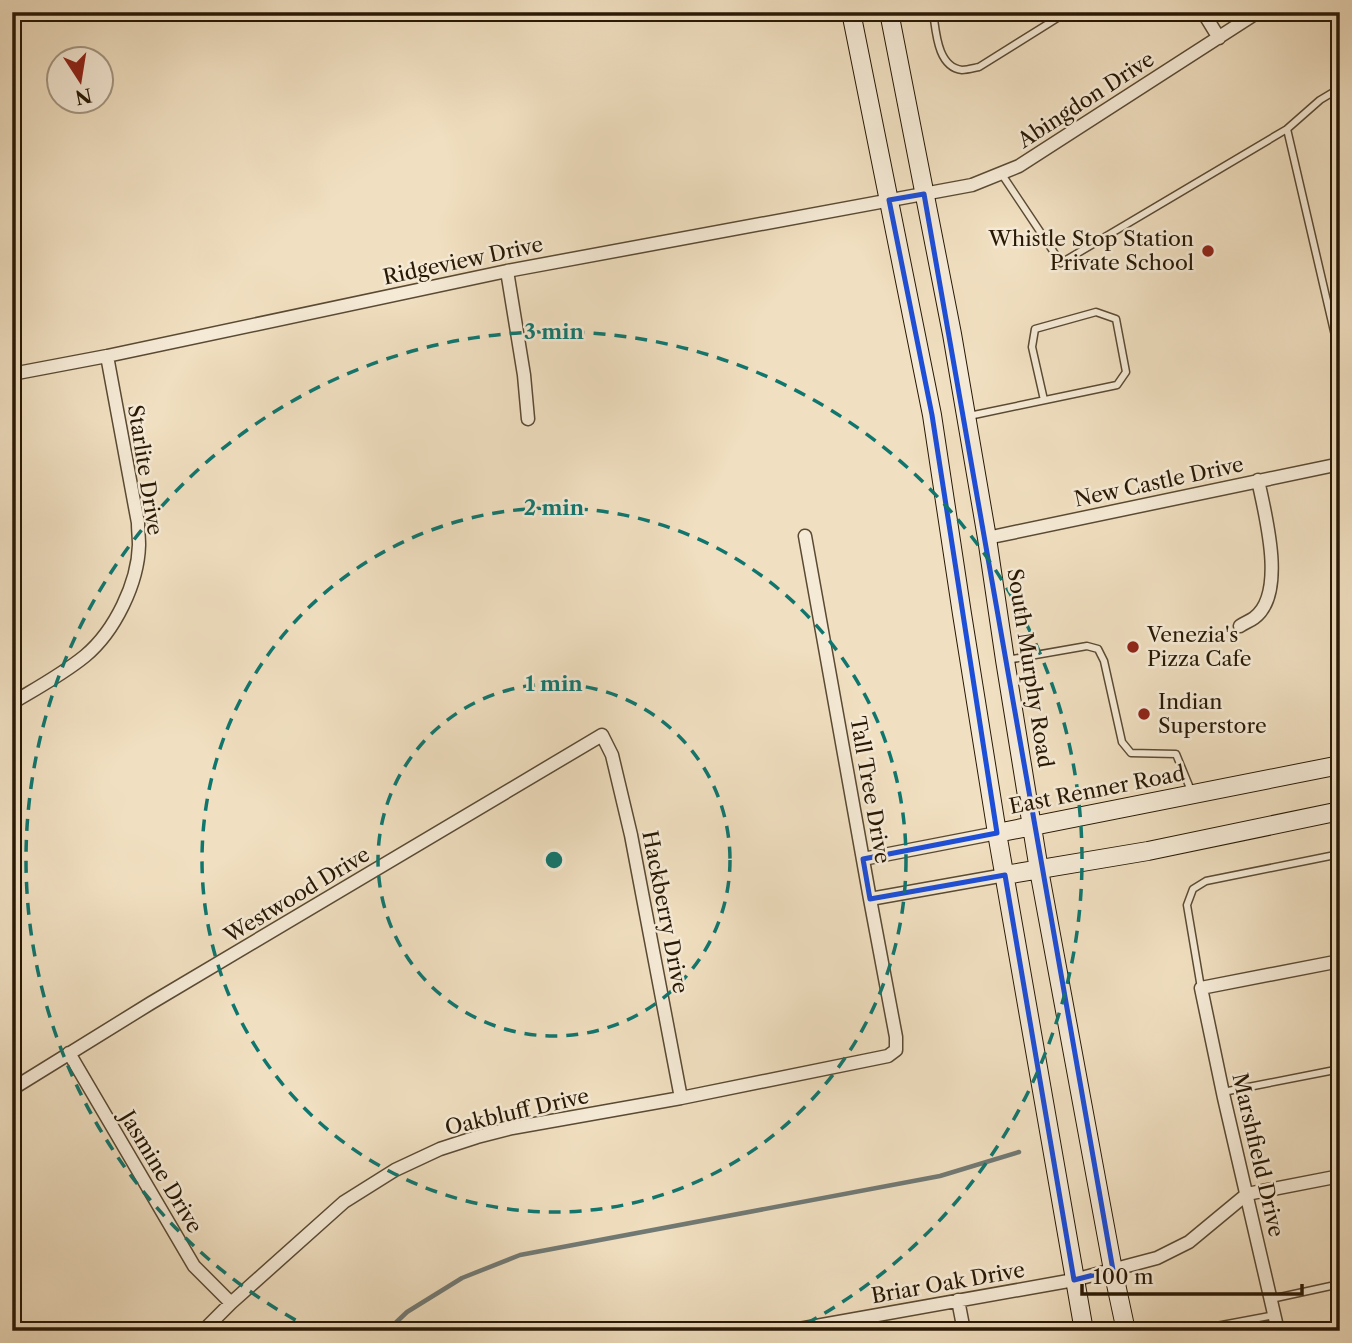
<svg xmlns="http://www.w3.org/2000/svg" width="1352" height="1343" font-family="'Libre Caslon Text',serif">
<rect width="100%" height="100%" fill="#f0dfc0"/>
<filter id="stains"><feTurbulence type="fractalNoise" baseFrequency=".00286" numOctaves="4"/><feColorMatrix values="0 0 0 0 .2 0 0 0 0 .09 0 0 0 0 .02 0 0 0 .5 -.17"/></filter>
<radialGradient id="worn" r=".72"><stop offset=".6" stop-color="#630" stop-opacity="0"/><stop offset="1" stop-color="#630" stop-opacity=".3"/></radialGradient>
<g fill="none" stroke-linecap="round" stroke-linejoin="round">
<path stroke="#717974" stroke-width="4.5" d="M387 1331 407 1312 462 1278 520 1255 940 1176 1019 1152"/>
<g stroke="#5a4a33" stroke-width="9">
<path id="service" d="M933 12C936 31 937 67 962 70 967 70 974 68 979 67L1067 12
M1340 88 1320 100 1287 129 1340 357
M1001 173 1061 263 1287 129
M969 416 1117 385 1126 372 1116 319 1096 312 1035 329 1032 347 1044 400
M1007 660 1087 646 1098 649 1104 661 1122 742 1131 753 1176 754 1192 793
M1201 988 1187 905 1193 889 1206 881 1340 854
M1223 1092 1340 1069
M1271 1299 1340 1284
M1190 1331 1275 1315"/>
</g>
<g stroke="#5a4a33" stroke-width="15">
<path id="minor" d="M1203 12 1219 38
M507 271 524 375 528 419
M12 374 107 356 507 271 972 185 1019 166 1258 12
M987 538 1340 464
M1240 626C1244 623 1250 621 1254 618 1287 594 1265 514 1258 480
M12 703C37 688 63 674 85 656 115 631 138 583 139 545 139 538 138 530 138 523L107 356
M863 859 997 833
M870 899 1005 875
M69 1053 194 1266 231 1303
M12 1089 151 1003 602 735 612 755 631 835 681 1098
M958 1300 964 1331
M203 1331 231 1303 344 1202 395 1170 440 1149 477 1137 512 1128 681 1098 888 1056 896 1050V1037L870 899 805 536
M788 1331 1074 1280 1157 1258 1189 1242 1247 1194 1340 1176
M1278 1331 1224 1098 1201 988 1340 961"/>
</g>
<g stroke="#281804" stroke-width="20">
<path id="secondary" d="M851 12 932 415 962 614 997 833 1084 1331
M889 12 952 334 987 538 1005 660 1039 870 1113 1270 1126 1331
M997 833 1340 765
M1005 875 1148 851 1340 811"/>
</g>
<use href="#service" stroke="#f5ead6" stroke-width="6"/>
<use href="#minor" stroke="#f5ead6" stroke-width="12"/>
<use href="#secondary" stroke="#f5ead6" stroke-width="18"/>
</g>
<path fill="none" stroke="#1d4ed8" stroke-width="5" stroke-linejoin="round" d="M924 194 1113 1270 1074 1280 1005 875 870 899 863 859 997 833 932 415 889 200Z"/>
<g fill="none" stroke="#0f766e" stroke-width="3.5" stroke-dasharray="12 9">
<circle cx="554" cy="860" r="176"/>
<circle cx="554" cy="860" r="352"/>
<path d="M314 1330A528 528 0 1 1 794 1330"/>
</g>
<g fill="#8f2418" stroke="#f5ead6" stroke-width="2.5">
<circle cx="1208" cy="251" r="7"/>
<circle cx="1133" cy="647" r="7"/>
<circle cx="1144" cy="714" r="7"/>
</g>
<g text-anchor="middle" stroke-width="5" stroke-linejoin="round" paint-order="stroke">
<g font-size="21" fill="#281804" stroke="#f5ead6">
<text transform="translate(1086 100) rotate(-33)" y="7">Abingdon Drive</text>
<text transform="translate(463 261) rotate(-12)" y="7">Ridgeview Drive</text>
<text transform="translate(145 470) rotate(81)" y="7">Starlite Drive</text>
<text transform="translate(1159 482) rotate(-12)" y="7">New Castle Drive</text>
<text transform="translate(1030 668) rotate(81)" y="7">South Murphy Road</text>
<text transform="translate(870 790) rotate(80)" y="7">Tall Tree Drive</text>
<text transform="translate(1097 790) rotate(-11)" y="7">East Renner Road</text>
<text transform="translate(297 895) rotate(-31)" y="7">Westwood Drive</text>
<text transform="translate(665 912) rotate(79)" y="7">Hackberry Drive</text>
<text transform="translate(517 1112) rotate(-13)" y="7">Oakbluff Drive</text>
<text transform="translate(1258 1155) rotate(77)" y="7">Marshfield Drive</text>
<text transform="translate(161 1172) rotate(59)" y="7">Jasmine Drive</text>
<text transform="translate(948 1283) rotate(-10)" y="7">Briar Oak Drive</text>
</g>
<g font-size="21" fill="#281804" stroke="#f5ead6" text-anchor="start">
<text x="1194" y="246" text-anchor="end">Whistle Stop Station<tspan x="1194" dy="24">Private School</tspan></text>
<text x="1147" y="642">Venezia's<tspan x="1147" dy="24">Pizza Cafe</tspan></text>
<text x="1158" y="709">Indian<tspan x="1158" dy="24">Superstore</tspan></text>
</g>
</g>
<circle cx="554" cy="860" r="10" fill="#0f766e" stroke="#f5ead6" stroke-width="3.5"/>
<g font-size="21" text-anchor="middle" font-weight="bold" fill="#0f766e" stroke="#f5ead6" stroke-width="5" stroke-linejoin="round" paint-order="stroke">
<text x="554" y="339">3 min</text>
<text x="554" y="515">2 min</text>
<text x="554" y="691">1 min</text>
</g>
<rect width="1352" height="1343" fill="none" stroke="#f0dfc0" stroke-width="42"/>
<rect x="14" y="14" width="1324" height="1315" fill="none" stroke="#281804" stroke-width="3.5"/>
<rect x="21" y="21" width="1310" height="1301" fill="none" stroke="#281804" stroke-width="2"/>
<g transform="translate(80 80) rotate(168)"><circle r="33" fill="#f5ead6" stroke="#a39682" stroke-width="2"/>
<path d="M0-5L12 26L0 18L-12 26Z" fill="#8f2418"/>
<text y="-10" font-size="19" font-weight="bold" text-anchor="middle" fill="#281804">N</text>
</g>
<path d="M1082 1284v10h220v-10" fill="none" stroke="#281804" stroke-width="3.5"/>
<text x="1093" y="1284" font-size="21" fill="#281804" stroke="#f5ead6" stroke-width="5" paint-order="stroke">100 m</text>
<rect width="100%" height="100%" filter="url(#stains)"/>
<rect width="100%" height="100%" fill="url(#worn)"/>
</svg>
